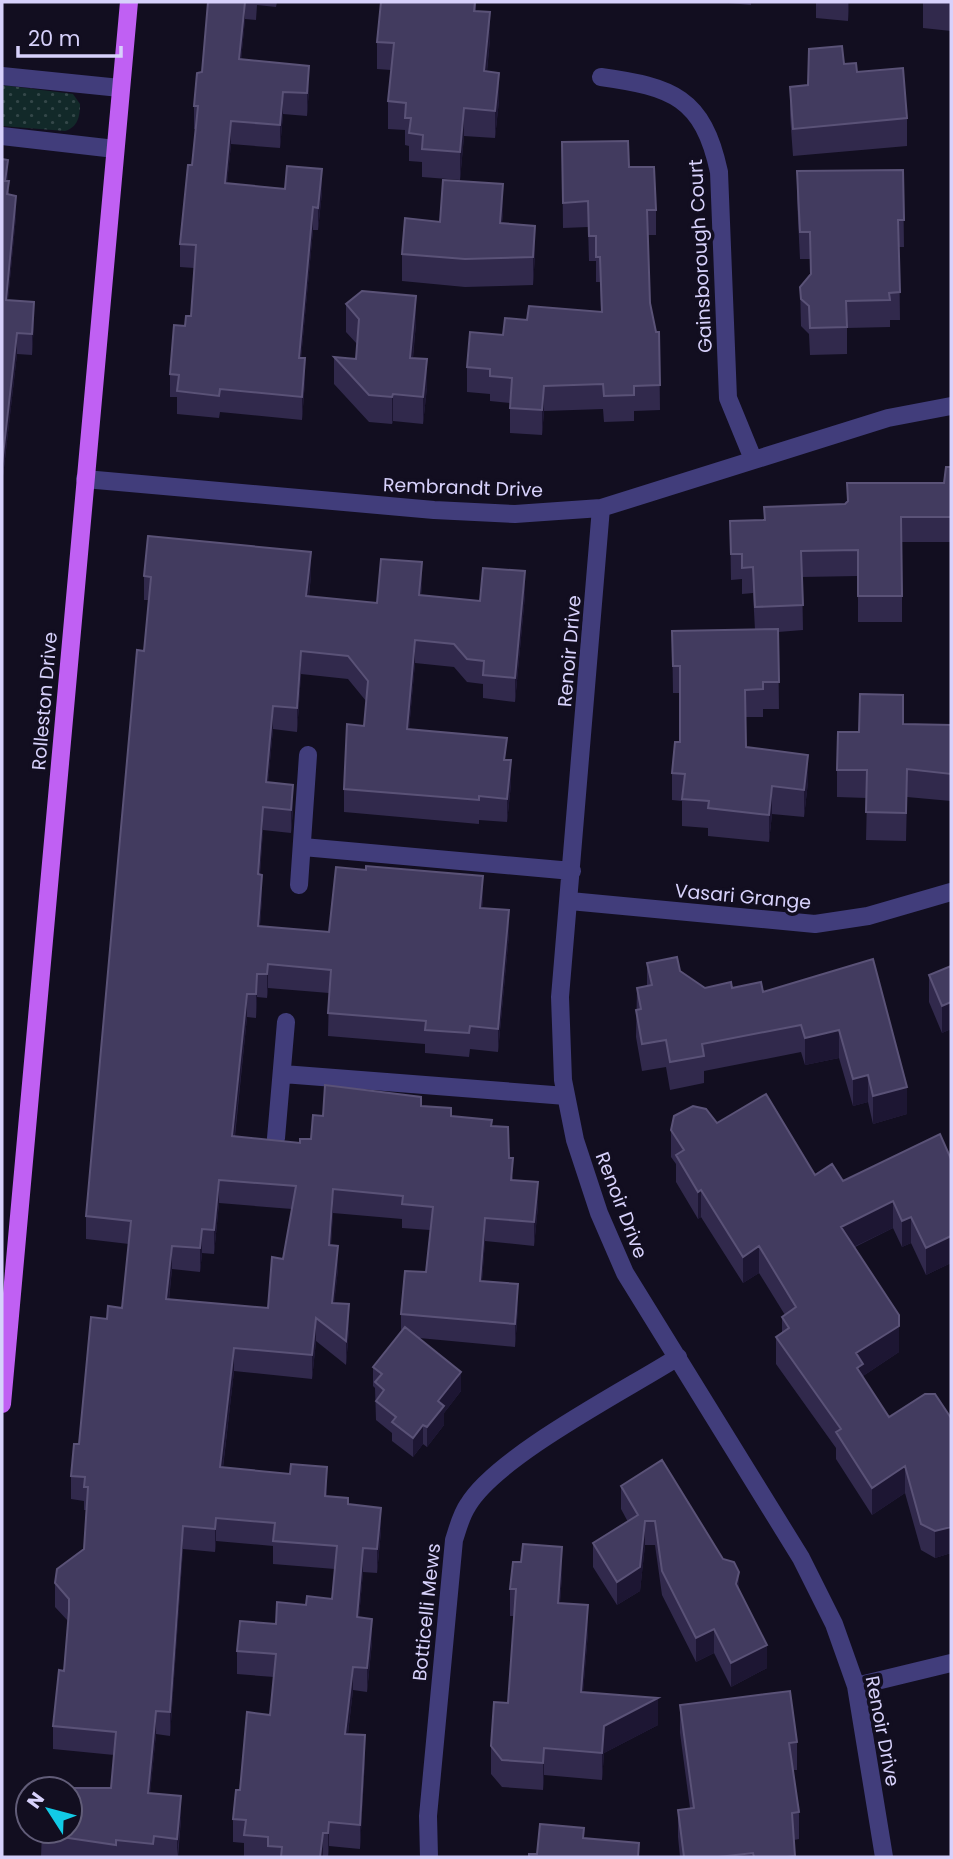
<svg xmlns="http://www.w3.org/2000/svg" width="953" height="1859" font-family="Poppins,sans-serif">
<defs>
<pattern id="garden-dots" width="8" height="8" patternUnits="userSpaceOnUse" patternTransform="scale(1.75)"><rect width="8" height="8" fill="#122929"/><path d="M2 2h.1M6 6h.1" fill="none" stroke="#344749" stroke-width="1.8" stroke-linecap="round"/></pattern>
</defs>
<rect width="100%" height="100%" fill="#120e20"/>
<path fill="url(#garden-dots)" d="M2 85 73 94 80 104C80 116 78 127 65 131L2 126Z"/>
<g fill="none" stroke-linecap="round" stroke-linejoin="round">
<path stroke="#413d7b" stroke-width="18" d="M2 76 120 88
M601 77C672 87 703 97 719 172L728 398 753 459
M2 136 115 149
M85 479 434 510 515 514 601 508 888 418 951 406
M601 508 560 997 563 1080 575 1140 599 1213 625 1273 801 1558 834 1624 856 1686 884 1857
M303 847 572 871
M299 885 308 755
M570 901 815 924 868 916 951 892
M283 1074 566 1096
M276 1138 286 1022
M856 1686 951 1663
M429 1857 428 1816 454 1540C458 1528 461 1515 468 1505 497 1456 626 1390 678 1357"/>
<path stroke="#c060f3" stroke-width="18" d="M2 1404 129 2"/>
</g>
<path fill="#31294c" fill-rule="evenodd" d="M208 2H277L276 7 257 5 256 20 245 19 241 60 309 88 307 116 283 114 280 148 231 144 227 183 322 192 318 230H313L301 358 305 381 302 420 220 412 219 418 177 414V397H170V374L185 326 191 316 194 268 180 267V244L192 165 196 129H194V106L202 72Z
M476 2V11L490 39 487 72 499 100 495 138 464 136 460 180 422 177V162L409 161V146L405 145V130L388 129V101L391 70 377 69V42Z
M717 2H751V5Z
M816 2H849L848 21 816 18Z
M923 2H951V31L923 28Z
M844 64 857 72 907 118V146L793 156 790 115V87L808 85Z
M562 142 629 167 656 210V235H648L650 303 656 332H659L660 410 634 411V421L604 422 603 409 544 411 542 435 510 433V403L490 401V394L467 392V367L503 335 527 320 601 312 600 282H596V261H589L588 227 563 228Z
M903 170 904 247H899L900 320H890V327L847 328V354L810 355 809 334 801 326 800 287 811 274 810 259H800L797 199V171Z
M8 181 9 195 16 216 8 300 34 322 32 355 17 354 2 485Z
M503 212 502 223 535 254 533 285 465 287 402 281V254L440 222Z
M346 304 416 323 413 358 427 387 423 424 393 421 392 424 369 422 334 384V357L356 359 357 344 346 332Z
M951 467V542H902V622H858V576L802 577 803 630 778 632 779 709H763V717H745L746 747 808 782 804 817 772 814 769 842 708 836V828L682 826V801L672 800V773L680 742V693H673L672 631 755 630 753 593 742 594V579L731 580 730 521 764 520V507L845 504 944 483Z
M144 576H311L309 596 377 603 422 585 421 595 480 601 525 595 515 702 483 698V684L467 682 454 667 415 663 409 729 507 760 511 784 507 822 479 820V824L344 812V789L364 726 366 701 348 679 301 674 297 732 273 729 268 782 293 809 291 833 263 830 260 874 262 898 260 926 329 932 483 899 482 908 509 934 503 998 498 1052 470 1049 469 1057 425 1053V1044L328 1036 329 993 268 988 267 998 257 997 256 1018 247 1017 235 1136 300 1143 311 1139 323 1116 421 1106 451 1117 492 1126 509 1158 513 1180 538 1206 534 1246 485 1241 482 1281 518 1307 515 1347 419 1338 461 1391 444 1413V1425L427 1447 423 1444 413 1457 392 1441V1433L376 1420 375 1388 373 1386V1367L401 1332V1314L426 1272 430 1230 402 1228V1219L333 1213 331 1245 338 1269 334 1303 349 1328 346 1365 316 1341 312 1379 234 1371 223 1468 327 1490V1496L348 1505 381 1531 377 1573 363 1572 359 1617 372 1642 367 1692 353 1690 348 1734 365 1759 360 1849 329 1846 328 1857H244V1843L233 1842V1819L240 1790 270 1715 274 1677 237 1674V1651L306 1605 332 1599 335 1569 273 1564V1546L216 1541 215 1552 183 1549 170 1736 156 1734 150 1793 181 1819 178 1857H41L42 1831 111 1788 114 1755 53 1749V1726L64 1671 68 1621 55 1607V1583L84 1549 86 1510H84V1501L71 1499V1476L79 1444 107 1319 122 1308 129 1244 86 1239V1216L144 651 149 600H144ZM219 1203 292 1209 283 1259 268 1308 169 1300 172 1269 200 1272 202 1253 214 1254Z
M903 724 951 725V801L907 797 906 841 866 840 867 798 837 797V770L859 732Z
M873 959 907 1114 873 1124 868 1102 853 1106 839 1058 805 1065 801 1052 704 1071V1083L670 1090 666 1067 642 1071 636 1037 637 988 647 986V963L680 971 705 988H732L763 992Z
M951 966V1029L942 1033 929 1002V975Z
M717 1123 815 1175 843 1181 951 1159V1263L926 1275 911 1243 902 1247 893 1228 855 1247 899 1326V1352L863 1376V1378L889 1417 951 1418V1554V1553L935 1558 921 1550 905 1493 872 1515 836 1459V1448L776 1364V1337L782 1333V1317L785 1315 759 1273 743 1283 701 1217 698 1219 676 1182V1164L671 1157V1130Z
M621 1486 739 1591 767 1668 731 1687 714 1653 696 1662 662 1595 655 1545H645L640 1591 617 1605 593 1567V1543L628 1522 621 1509Z
M562 1574 560 1603 588 1632 583 1692 658 1725 604 1753 602 1780 544 1775 543 1790 502 1787 491 1774V1746L508 1703 514 1616H510V1589Z
M680 1705 797 1742V1770H793L799 1812V1839L794 1840 795 1857H680L678 1837V1810L690 1808 680 1733Z"/>
<path fill="#1d1633" d="M245 2V19L239 82V59Z
M848 2H849L848 21Z
M490 12V39L484 99V71Z
M309 66V88L307 116V93Z
M499 73V100L495 138V111Z
M283 92V114L280 148V125Z
M464 108V136L460 180V152Z
M231 121V144L225 206V183Z
M8 160V181H5Z
M322 169V192L318 230V208Z
M503 184V212L500 251V223Z
M16 196V216L6 320V300Z
M313 207V230L299 380V358Z
M535 226V254L533 285V257Z
M416 296V323L410 385V358Z
M34 302V322L32 355V334Z
M17 333V354L2 485V464Z
M305 358V381L302 420V397Z
M427 359V387L423 424V397Z
M544 386V411L542 435V410Z
M393 394V421L392 424V397Z
M311 552V576L306 619V596Z
M422 562V585L419 618V595Z
M525 571V595L515 702V678Z
M415 640V663L407 753V729Z
M301 651V674L297 732V708Z
M273 706V729L266 805V782Z
M808 755V782L804 817V790Z
M511 760V784L507 822V799Z
M293 785V809L291 833V810Z
M772 786V814L769 842V815Z
M263 807V830L258 897V874Z
M262 875V898L258 950V926Z
M483 876V899L480 931V908Z
M509 910V934L498 1052V1029Z
M268 964V988L267 998V974Z
M257 974V997L256 1018V994Z
M247 994V1017L232 1159V1136Z
M951 1002V1029L942 1033V1006Z
M839 1030V1058L805 1065V1038Z
M868 1075V1102L853 1106V1079Z
M907 1087V1114L873 1124V1096Z
M219 1180V1203L214 1254V1230Z
M538 1182V1206L534 1246V1222Z
M333 1189V1213L329 1268V1245Z
M701 1190V1217L698 1219V1192Z
M893 1201V1228L841 1253V1227Z
M911 1217V1243L902 1247V1221Z
M485 1218V1241L480 1304V1281Z
M202 1229V1253L200 1272V1248Z
M951 1236V1263L926 1275V1248Z
M172 1246V1269L166 1323V1299Z
M338 1246V1269L332 1326V1303Z
M759 1246V1273L743 1283V1257Z
M518 1284V1307L515 1347V1324Z
M349 1304V1328L346 1365V1341Z
M316 1318V1341L312 1379V1355Z
M899 1326V1352L863 1376V1390L857 1395 856 1353Z
M234 1348V1371L220 1491V1467Z
M461 1372V1391L444 1413V1425L427 1447V1427L438 1401Z
M423 1425V1444L413 1457V1438Z
M905 1466V1493L872 1515V1488Z
M327 1467V1490L325 1519V1496Z
M381 1508V1531L377 1573V1549Z
M216 1518V1541L215 1552V1529Z
M645 1521V1545L640 1591 617 1605V1582Z
M183 1526V1549L170 1736V1712Z
M951 1527V1553L935 1558V1531Z
M562 1547V1574L558 1630V1603Z
M363 1548V1572L357 1641V1617Z
M739 1572V1596L736 1584Z
M588 1605V1632L581 1719V1692Z
M372 1619V1642L367 1692V1668Z
M714 1629V1653L696 1662V1638Z
M767 1645V1668L731 1687V1663Z
M353 1667V1690L345 1757V1734Z
M658 1698V1725L604 1753 602 1780V1753L604 1726Z
M156 1711V1734L148 1816V1793Z
M365 1735V1759L360 1849V1825Z
M544 1748V1775L543 1790V1763Z
M181 1796V1819L177 1857V1839Z
M329 1822V1846L328 1857V1833Z
M323 1833V1856L322 1857H320Z"/>
<path fill="#423b5f" stroke="#5a5277" stroke-width="2" fill-rule="evenodd" d="M208 2H245L239 59 309 66 307 93 283 92 280 125 231 121 225 183 285 189 287 166 322 169 318 208 313 207 299 358H305L302 397 220 389 219 396 177 391 179 375 170 374 174 325 185 326 186 316H191L196 245 180 244 188 165H192L198 106H194L197 73 202 72Z
M381 2H475L474 11 490 12 484 71 499 73 495 111 464 108 460 152 422 149 423 135 409 133 411 118H405L406 103 388 101 394 43 377 42Z
M842 46 844 64 856 63 857 72 903 68 907 118 793 129 790 87 808 85 809 49Z
M628 141 629 167H654L656 210H647L650 303 656 332H659L660 385 634 386V395L604 396 603 384 544 386 542 410 510 408 512 378 490 376V369L467 367 470 332 503 335 505 318 527 320 529 306 602 312 600 257H596V236H589L588 201 563 203 562 142Z
M2 159 8 160 5 181H9L7 194 16 196 6 300 34 302 32 334 17 333 2 464Z
M903 170 904 220H898L900 292 889 293 890 300 846 301 847 327 810 328 809 306 801 299 800 287 811 274 810 232H800L797 171Z
M443 180 503 184 500 223 535 226 533 257 465 259 402 254 405 218 440 222Z
M362 291 416 296 410 358 427 359 423 397 393 394 392 397 369 395 334 357 356 359 359 319 346 304Z
M946 467H951V517H901L902 596H858V550L801 551 803 605 755 607 753 567 742 568V554H731L730 521 765 520 764 507 845 504 848 501 847 483H944Z
M148 536 311 552 306 596 377 603 381 559 422 562 419 595 480 601 483 568 525 571 515 678 483 675 484 661 467 659 454 644 415 640 407 729 507 738 504 760H511L507 799 479 796V800L344 789 347 724 364 726 368 681 348 656 301 651 297 708 273 706 266 782 293 785 291 810 263 807 258 874 262 875 258 926 329 932 336 867 366 870V866L483 876 480 908 509 910 503 974 498 1029 470 1026 469 1033 425 1030 426 1021 328 1013 331 970 268 964 267 974H257L256 994H247L232 1136 300 1143V1139H311L313 1115 323 1116 325 1085 421 1097V1106L451 1108V1116L492 1120 491 1126 508 1127 509 1158H513L511 1180 538 1182 534 1222 485 1218 480 1281 518 1284 515 1324 401 1314 405 1271 426 1272 433 1207 402 1204 403 1196 333 1189 329 1245 338 1246 332 1303 349 1304 346 1341 316 1318 312 1355 234 1348 220 1467 290 1474 291 1464 327 1467 325 1496 348 1498V1504L381 1508 377 1549 363 1548 357 1617 372 1619 367 1668 353 1667 345 1734 365 1735 360 1825 329 1822 328 1833H323L320 1857H281L282 1847 268 1846V1837L244 1835 246 1820 233 1819 236 1790H240L247 1712 270 1715 276 1654 237 1651 240 1621 276 1624 277 1602 306 1605 307 1596 332 1599 337 1546 273 1541 275 1523 216 1518 215 1529 183 1526 170 1712 156 1711 148 1793 181 1796 177 1839 154 1836 153 1844 116 1840V1845L41 1834 42 1831H70V1789H56V1788H111L116 1732 53 1726 59 1670 64 1671 69 1611V1599L55 1583 57 1569 84 1549 88 1487H84L85 1477 71 1476 74 1444H79L91 1317 107 1319 108 1306 122 1308 131 1221 86 1216 137 650 144 651 151 577 144 576ZM219 1180 296 1186 283 1259 272 1257 268 1308 166 1299 172 1246 200 1248 202 1229 214 1230Z
M778 629 779 682H763V689L745 690 746 747 808 755 804 790 772 786 769 815 708 808 709 801 682 799 685 774 672 773 675 742H680V666H673L672 631Z
M860 694 903 695V724L951 725V774L907 769 906 813 866 812 867 770H837L838 732H859Z
M677 957 680 971 705 988 731 982 732 988 761 982 763 992 873 959 907 1087 873 1096 868 1075 853 1079 839 1030 805 1038 801 1025 702 1044 704 1056 670 1062 666 1040 642 1044 636 1010 641 1009 637 988 652 985 647 963Z
M951 966V1002L942 1006 929 975Z
M766 1094 815 1175 832 1164 843 1181 940 1134 951 1159V1236L926 1248 911 1217 902 1221 893 1201 841 1227 899 1315V1326L856 1353 863 1364 857 1368 889 1417 925 1394H935L951 1418V1528V1527L935 1531 921 1524 905 1466 872 1488 836 1432 841 1429 776 1337 789 1328 782 1317 796 1307 759 1246 743 1257 701 1190 698 1192 676 1155 684 1150 671 1130 674 1116 693 1106 706 1109 717 1123Z
M405 1327 461 1372 438 1401 444 1406 427 1427 423 1425 413 1438 392 1422 396 1417 376 1401 384 1390 375 1382 382 1374 373 1367Z
M662 1460 723 1559 734 1562 739 1572 736 1584 767 1645 731 1663 714 1629 696 1638 662 1571 655 1521H645L640 1567 617 1582 593 1543 638 1515 621 1486Z
M523 1544 562 1547 558 1603 588 1605 581 1692 658 1698 604 1726 602 1753 544 1748 543 1763 502 1760 491 1746 494 1702 508 1703 516 1589H510L513 1562H521Z
M790 1691 797 1742 789 1743 799 1812 792 1813 795 1856 787 1857H754L753 1853 718 1857H684L678 1810 694 1808 680 1705Z
M540 1824 584 1828 583 1838 639 1843 638 1857H529V1854H537Z"/>
<g text-anchor="middle" stroke-width="7" stroke-linejoin="round" paint-order="stroke">
<g font-size="19" fill="#d7d1fb" stroke="#120e20">
<text transform="translate(700 256) rotate(-93)" y="7">Gainsborough Court</text>
<text transform="translate(463 487) rotate(2)" y="7">Rembrandt Drive</text>
<text transform="translate(569 651) rotate(-85)" y="7">Renoir Drive</text>
<text transform="translate(44 701) rotate(-85)" y="7">Rolleston Drive</text>
<text transform="translate(743 896) rotate(5)" y="7">Vasari Grange</text>
<text transform="translate(622 1205) rotate(69)" y="7">Renoir Drive</text>
<text transform="translate(426 1612) rotate(-84)" y="7">Botticelli Mews</text>
<text transform="translate(883 1731) rotate(79)" y="7">Renoir Drive</text>
</g>
</g>
<rect width="953" height="1859" fill="none" stroke="#d7d1fb" stroke-width="7"/>
<g transform="translate(49 1810) rotate(306)"><circle r="33" fill="#120e20" stroke="#615c78" stroke-width="2"/>
<path d="M0-5L12 26L0 18L-12 26Z" fill="#12cbe6"/>
<text y="-10" font-size="19" font-weight="bold" text-anchor="middle" fill="#d7d1fb">N</text>
</g>
<path d="M18 46v10h103v-10" fill="none" stroke="#d7d1fb" stroke-width="3.5"/>
<text x="28" y="46" font-size="21" fill="#d7d1fb" stroke="#120e20" stroke-width="5" paint-order="stroke">20 m</text>
</svg>
